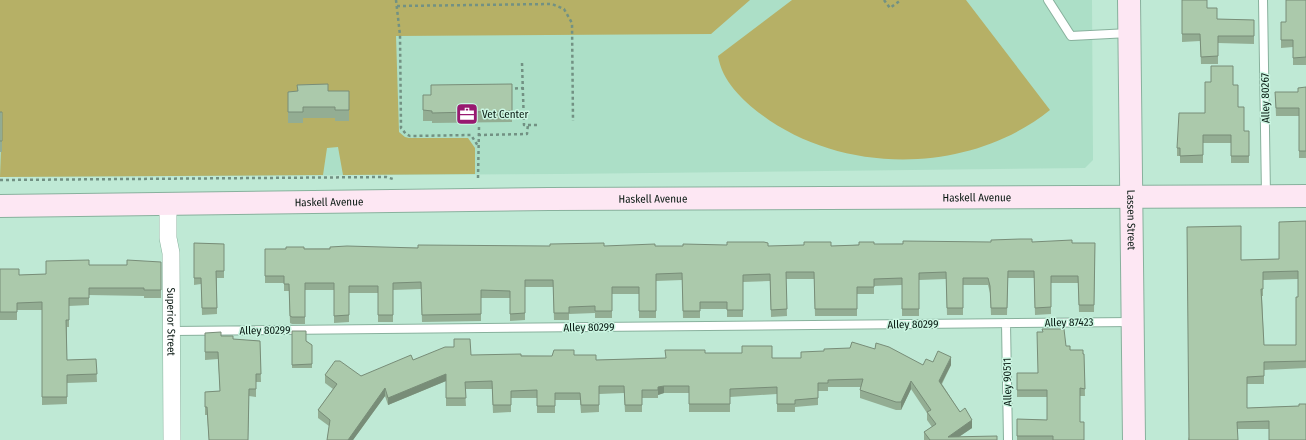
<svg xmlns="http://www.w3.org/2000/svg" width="1306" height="440" font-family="'Fira Sans Condensed',sans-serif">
<rect width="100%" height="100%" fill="#bfe9d5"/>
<path fill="#acdfc7" d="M0 0H1092L1093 160 1085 168 559 174 0 177Z"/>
<path fill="#b6b066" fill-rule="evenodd" d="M0 0H750L711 34 396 36 399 132 405 137 409 138H468L475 148V174L343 175 338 147 327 148 323 175 0 177 2 123 0 122ZM288 103 349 121H335V118H303Z
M792 0H966L1050 110C971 174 844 176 762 115 742 100 722 81 718 56Z"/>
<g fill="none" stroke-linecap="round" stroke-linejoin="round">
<g stroke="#88b19d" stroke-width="10">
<path id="service" d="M1048 0 1071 36 1129 33
M1263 0 1266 195
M1006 323 1008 440
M172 331 1133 322"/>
</g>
<g stroke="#88b19d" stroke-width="18">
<g id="minor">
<path id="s1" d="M168 204V238L171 253 172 440"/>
</g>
</g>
<g stroke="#88b19d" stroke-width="24">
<g id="secondary">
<path id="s2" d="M1129 0 1134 440"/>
<path id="s3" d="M0 206 549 199 1306 196"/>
</g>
</g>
<path stroke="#729183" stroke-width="2.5" stroke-dasharray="3 3" stroke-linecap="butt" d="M396 0 400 35 401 128 406 134 410 136 471 135 478 146
M884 0 890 8 901 0
M397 6 552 4 564 9 572 23 573 121
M522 63 524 125H537
M509 89 523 88
M478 135 527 134 528 124
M478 178 479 127
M0 180 386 177 393 179"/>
<use href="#service" stroke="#fff" stroke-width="8"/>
<use href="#minor" stroke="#fff" stroke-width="17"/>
<use href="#secondary" stroke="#fde7f3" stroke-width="22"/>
</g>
<path fill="#93ad93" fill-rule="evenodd" d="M1182 0 1207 8 1217 19 1254 20V44L1218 43V64H1201L1200 41 1182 42Z
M1306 0V65H1293V47L1281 48V22H1286Z
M512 84V122L432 123V121H423V95H431Z
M297 85 328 91H349V121H335V118H303V123H288V92L297 91Z
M1233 85 1244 131H1249V163H1231V143H1203V163H1180V156H1177V148Z
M1306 87V158H1299V116H1276L1275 92H1298Z
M0 112H2V152H0Z
M1306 221V368L1264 370V384H1247V408L1299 406 1306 404 1269 429H1237L1188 440 1241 260 1279 259ZM1298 279V297L1296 345H1264L1262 296H1263V280Z
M1032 242 1072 243H1095L1094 312H1079L1078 283H1051V314L1035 315 1034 278H1008L1007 315H991L990 293 988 285H963V315H947L946 279 919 280V316H902V285L874 286V294H857V316H815L814 279H786L787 316 771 317 770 281 743 282V317H727V309H700V318H683L682 280 656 281V318H639V294H612V318H595V313L569 314V320H554L553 287H525V320L510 321V298H481V321L422 322 421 289 393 290V322H378V293H349V322L334 323V290H305V324H292L290 323 289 291H284V283H265V249L655 246H831L874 244Z
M194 243 224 244V278H217V314L202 315 201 284 194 285Z
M161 262V298H144V296L89 295V305L69 306V327H67V360L96 359 97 382 67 383V404L42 405V310H17V320H0V269L19 275 46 274 89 265H127Z
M292 331 312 345V368H292Z
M205 333 233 339 260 341 261 382H256V397L249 396 248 440H209L207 415H205V392L220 391 218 359 205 360Z
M1066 346 1070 350 1084 354 1085 396H1080V422L1084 440H1017V419L1047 420V397H1017V373H1038Z
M705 353 772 358 923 365 933 362 951 365 942 384 960 412 972 428 959 437 997 440H924V432L932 427 927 420V413L911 389 901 410H896L860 398V390L861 387H828V391H818V405L795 407V412H777V394L730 397V412H689V393H664L658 395V398H642V412H625L624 393 599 394V412L581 413 580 400H555V413H537V398H511V412L493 413 492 389H465L466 406H446V381L388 405 385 396 353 440H327L329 426 318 418V410L333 389 325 383V375L361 376 413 360 471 355 552 356 574 355 596 360 665 358Z"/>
<path fill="#788d78" d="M951 357V365L939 388V381Z
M446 374V381L388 405V398Z
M911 381V389L901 410V402Z
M664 386V393L658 395V387Z
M385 388V396L353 440H348Z
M972 420V428L954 440 948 437Z"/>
<path fill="#abc9ab" stroke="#788d78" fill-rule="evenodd" d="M1182 0H1207V8H1217V19L1254 20V36H1218V56L1201 57 1200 34H1182Z
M1286 0H1306V57L1293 58V40H1281V22H1286Z
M1211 66H1233V85H1238V107H1244V131H1249V156H1231V135H1203V155L1180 156V148H1177L1179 113H1205V82H1211Z
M328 84V91H349V110H335V107H303V112H288V92L298 91 297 85Z
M512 84V111L432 113V111L423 110V95H431V85Z
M1306 87V151H1299V108H1276L1275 92H1298V88Z
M0 112H2V141H0Z
M1306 221V361L1264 362V376L1247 377V408L1299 406V404H1306V440H1269V421L1237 422 1238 440H1189L1187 227 1241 226V260L1279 259V222ZM1298 271V297H1296V345H1264L1261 289H1263V272Z
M1020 239H1032V242L1072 240V243H1095L1094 305H1079L1078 276H1051V307L1035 308 1034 271H1008L1007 308H991L990 286 988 278H963V308H947L946 272 919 273V309H902V278L874 279V287H857V309H815L814 272H786L787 309 771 310 770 274 743 275V310H727V302H700V311H683L682 273 656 274V311H639V287H612V311H595V306L569 307V313H554L553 280H525V313L510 314V291L481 290V314L422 315 421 282 393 283V315H378V286H349V315L334 316V283H305V317H292L290 316 289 284H284V276H265V249H286V247H304V249H330V247L347 246 418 248V245L550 246V244L604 243V246L655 244V246H683V244L727 245V242H764L768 243V246L804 245V242H831V246L859 245V242H874V244H903V241L991 242V240Z
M194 243 224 244V271H216L217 308H202L201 278H194Z
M89 260V265H127V260L161 262V290H144V288H89V298H69V320H66L67 360 96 359 97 374 67 375V397H42V302L17 303V312H0V269H19V275L46 274V261Z
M1042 329H1064L1066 346H1070V350H1083V354H1084L1085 389 1080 388V422H1084V440H1053V436H1017V419L1047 420V390H1017V373H1038L1037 332H1043Z
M292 331H306V341L312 345V364L292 365Z
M221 332V336H233V339L260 341 261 374H256V389H249L248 440H209L207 407H205V392L220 391 218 352H205V333Z
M454 339H470L471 355 521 354V356H552L554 350H574V355H596V360L666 358 665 350H705V353H742V346H772V358H801V352L824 351V349L850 348 852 342 875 349 876 343 889 347 923 365 926 359 933 362 938 351 951 357 939 381 960 412 965 408 972 420 948 437 997 436V440H930L924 432 936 424 927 412 931 410 911 381 901 402H896L860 390 863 379 828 380V383H818V398L795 400V404H777V387L730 389V404H689V386H664L658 387V390H642V405H625L624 386H599V405H581L580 393H555V406H537V390L511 391V405H493L492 381 465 382 466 398H446V374L388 398 385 388 348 440H327L330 420 318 410 337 384 325 375 335 361H340L361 376 411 355 413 360 445 347H454Z"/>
<defs>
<g id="office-square" transform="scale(1.15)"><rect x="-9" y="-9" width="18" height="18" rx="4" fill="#981970" stroke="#cbf6e2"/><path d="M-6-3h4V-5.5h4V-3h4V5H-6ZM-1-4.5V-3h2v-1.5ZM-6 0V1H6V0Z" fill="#fff"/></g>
</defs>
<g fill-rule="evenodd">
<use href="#office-square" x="467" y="114"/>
</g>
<g text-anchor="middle" stroke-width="3" stroke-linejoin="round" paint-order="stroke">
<g font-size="11" fill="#071710" stroke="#cbf6e2">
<text transform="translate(1265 98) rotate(-91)" y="4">Alley 80267</text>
<text dy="4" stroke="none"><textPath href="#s3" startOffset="977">Haskell Avenue</textPath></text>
<text dy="4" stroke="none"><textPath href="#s3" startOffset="653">Haskell Avenue</textPath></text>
<text dy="4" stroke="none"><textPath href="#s3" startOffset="329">Haskell Avenue</textPath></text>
<text dy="4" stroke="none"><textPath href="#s2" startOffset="220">Lassen Street</textPath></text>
<text dy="4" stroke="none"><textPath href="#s1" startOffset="118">Superior Street</textPath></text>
<text transform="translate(1069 322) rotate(-1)" y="4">Alley 87423</text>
<text transform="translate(913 324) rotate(-1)" y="4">Alley 80299</text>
<text transform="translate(589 327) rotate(-1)" y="4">Alley 80299</text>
<text transform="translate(265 330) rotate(-1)" y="4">Alley 80299</text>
<text transform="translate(1007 382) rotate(-91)" y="4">Alley 90511</text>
</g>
<g font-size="11" fill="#071710" stroke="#cbf6e2" text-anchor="start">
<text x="482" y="118">Vet Center</text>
</g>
</g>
</svg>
